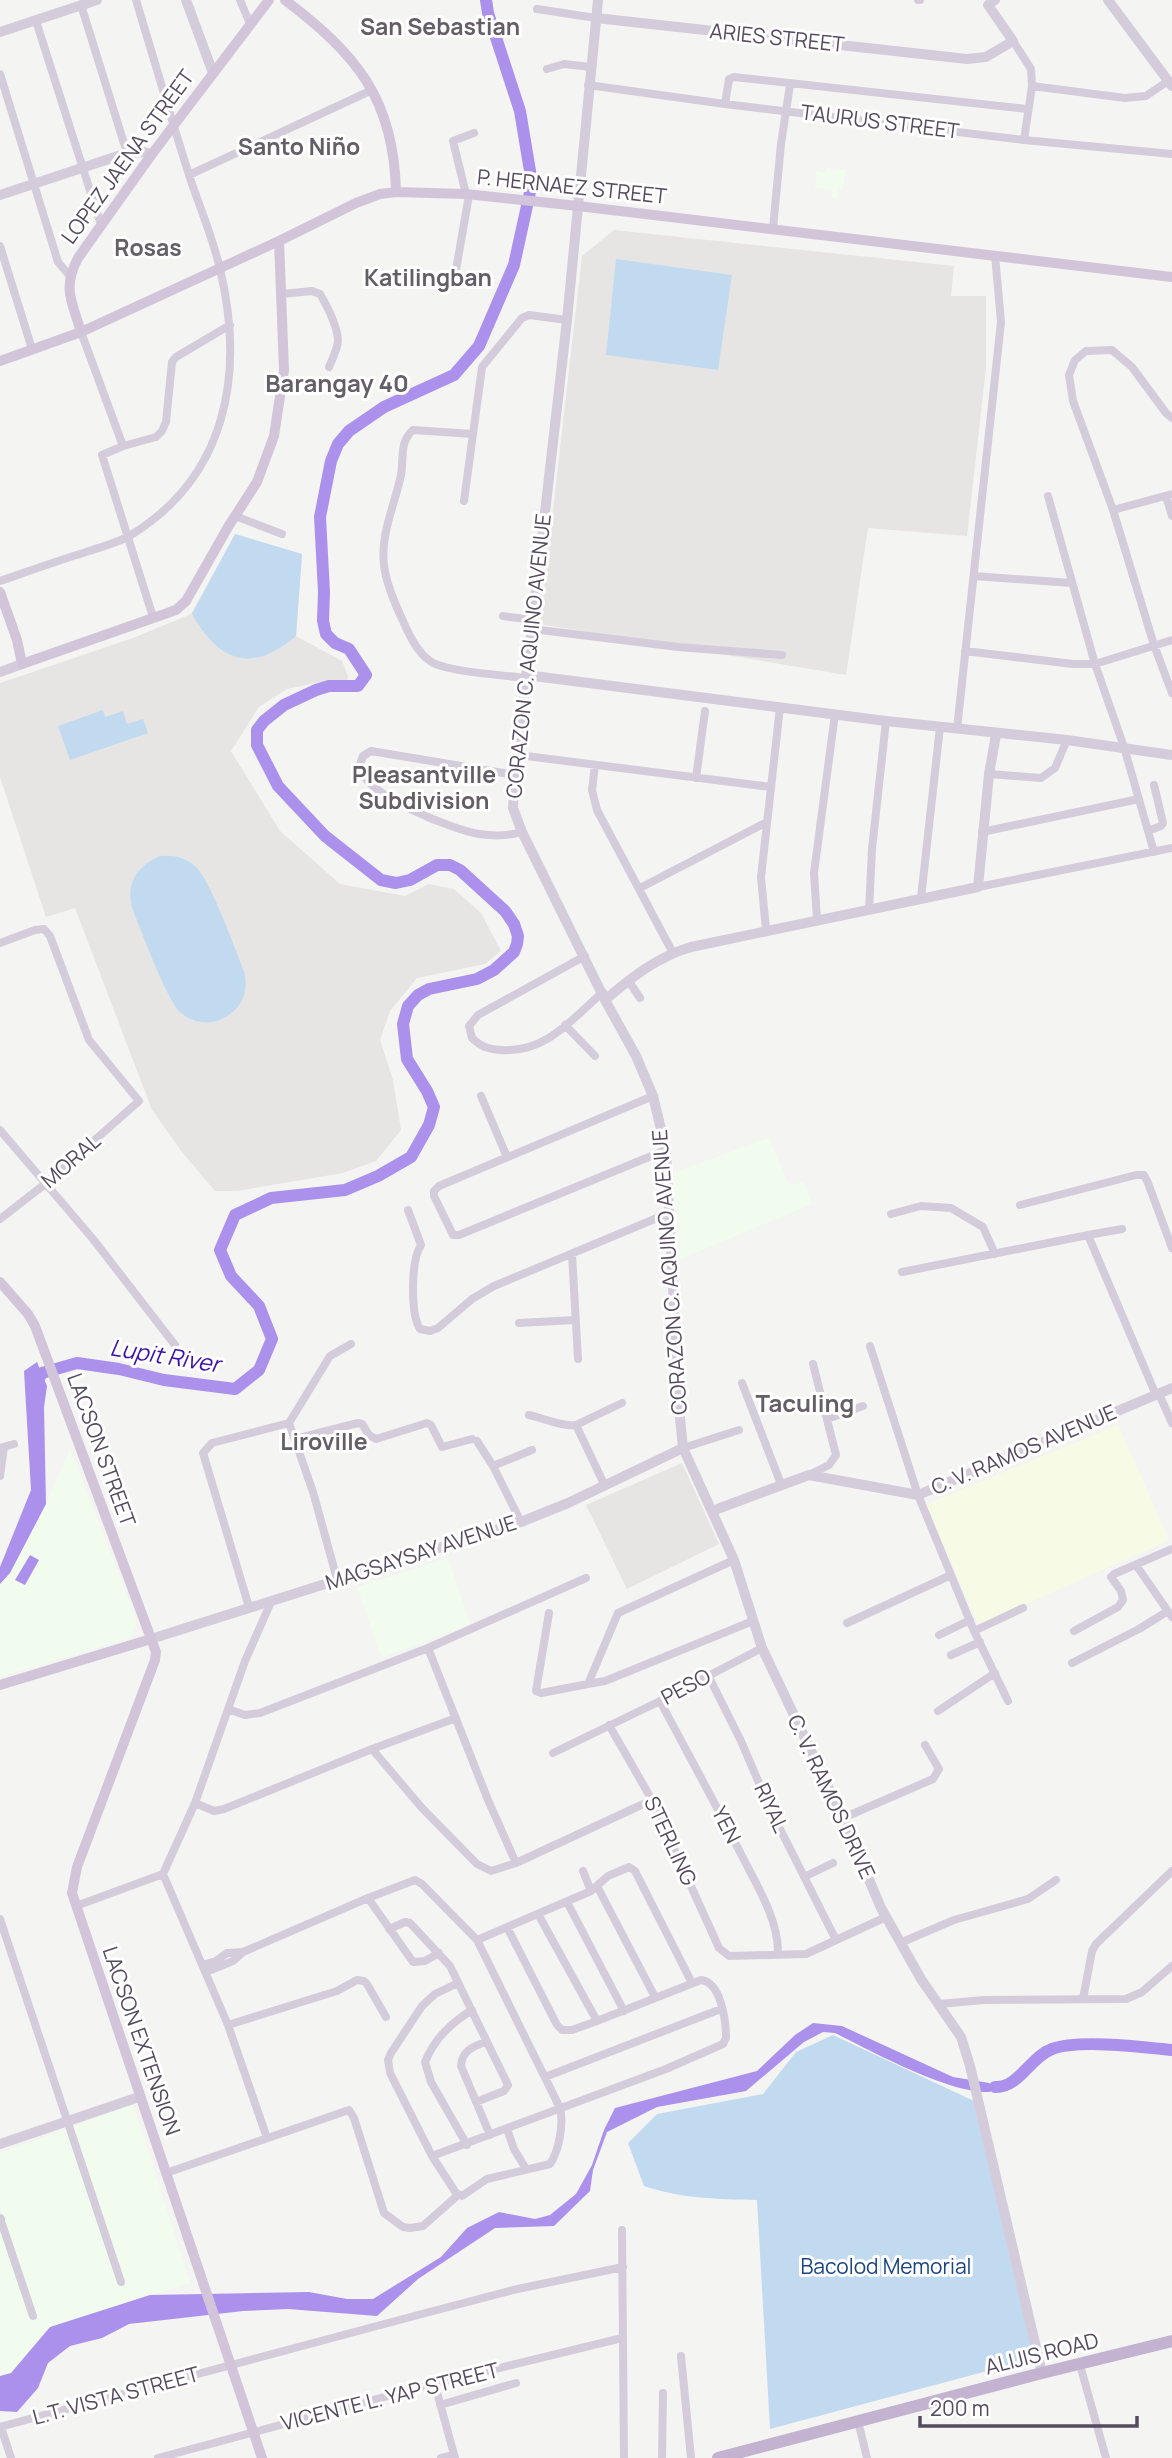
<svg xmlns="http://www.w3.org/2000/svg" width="1172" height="2458" font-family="Manrope,sans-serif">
<rect width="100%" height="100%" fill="#f4f4f2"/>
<path fill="#f1fcee" d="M826 168 845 170 843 190 839 189 837 198 831 197V190L815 188 816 171 825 173Z
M769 1138 789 1185 804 1182 812 1204 676 1261 673 1173Z
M70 1449 137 1621 131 1638 0 1677V1584L10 1572 46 1504Z
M448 1558 470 1624 382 1658 357 1587Z
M133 2104 190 2283 50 2327 11 2373 0 2376V2153Z"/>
<path fill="#e6e5e4" d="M614 230 954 266 951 296H986V368L967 536 868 528 846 675 540 624 582 256Z
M235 534 302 554 296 636 342 661 348 676 347 681 320 682 287 689 259 707 231 751 280 831 340 884 405 896 429 884 454 889 481 913 501 951 485 964 417 978 390 1011 380 1040 393 1080 401 1130 376 1161 343 1173 237 1191H215L182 1152 152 1110 75 908 46 917 0 777V683L133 638 191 614Z
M682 1463 719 1544 627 1589 586 1505Z"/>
<path fill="#f7fbe5" d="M1118 1425 1169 1540 979 1625 925 1505Z"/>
<path fill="#c2daf0" d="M616 259 732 275 718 370 606 355Z
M235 534 302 554 296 636C252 674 219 662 192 614Z
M103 710 105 717 123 711 127 724 143 719 148 733 70 760 58 726Z
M160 856C174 855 185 857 196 867 210 880 235 948 244 971 248 988 245 1003 230 1014 216 1026 194 1025 180 1012 166 998 141 930 132 908 126 883 137 866 160 856Z
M833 2035 974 2101 1036 2358 770 2429 757 2200C717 2199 683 2199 644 2186L628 2143 657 2114 763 2094 796 2052Z"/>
<path fill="#ab91ec" d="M37 1362 47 1386 44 1407 46 1504 10 1573 0 1584V1567L31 1490 24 1371Z
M30 1555 39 1560 25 1585 15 1580Z
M813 2023 842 2026 953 2077 989 2083 995 2087 990 2092C950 2094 873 2052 835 2033L823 2032 804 2042 746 2091 657 2107 607 2132 593 2170 590 2191 554 2226 495 2228 418 2279 377 2316 288 2309 243 2311 129 2324 102 2338 70 2346 48 2363 38 2388 17 2412 0 2411V2376L11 2373 50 2327 150 2295 309 2292 347 2299H373L441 2257 467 2228 499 2212 535 2219 550 2215 576 2194 592 2165 604 2130 615 2108 757 2071 795 2035Z"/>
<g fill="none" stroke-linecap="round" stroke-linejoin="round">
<path stroke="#ab91ec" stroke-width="12" d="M34 1387 42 1373 77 1363 119 1369 164 1380 235 1389 259 1370 272 1339 259 1306 231 1276 220 1250 235 1215 271 1198 345 1190 378 1176 411 1157 429 1125 434 1107 427 1091 407 1059 403 1024 408 1006 418 995 429 989 477 979 494 970 514 952 517 944 518 936 514 924 505 911 460 870 450 865H437L410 880 396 883 381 880 325 836 278 786 257 745V730L264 721 284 705 316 690 329 686H358L366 675 349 649 335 643 326 634 323 621 324 592 320 517 331 461 338 444 349 431 384 407 454 375 479 346 514 265 532 183 520 111 488 13 486 0
M995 2087C1019 2088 1030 2057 1052 2049 1078 2039 1143 2047 1172 2050"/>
<path stroke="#d4ccdb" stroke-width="8" d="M240 0 250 24
M918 0H920
M81 5 127 153
M537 9 596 18
M36 21 101 225
M1013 41 1031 69 1032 86 1024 140
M547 69 564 64 591 67
M0 74 58 262 69 275
M588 85 725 104 1024 140 1172 154
M1032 86 1125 98 1146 96 1168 81
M725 104 729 79 734 77 1028 109
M189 175 372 90
M466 194 453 141 474 133
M773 228 781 144 790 85
M0 246 32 349
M455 276 469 195
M282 294 312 291 320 294C327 306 337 326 338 340 338 349 332 359 329 367
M81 332 123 446
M1172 418 1166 413 1132 367 1112 350 1086 351 1075 360 1069 375 1073 401 1113 510 1154 645 1172 693
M473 434 413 430C399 442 404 459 401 475 395 504 380 535 384 565 386 584 395 604 403 621 409 635 417 652 430 661 446 672 503 675 525 678
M1048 496 1095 664 1124 747 1154 852
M1166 496 1172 516
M464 501 482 367 522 318 529 315 567 320
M1113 510 1172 494
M235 516 282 534
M974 576 1072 583
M0 581C29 571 57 561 86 552 100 547 118 543 131 535 227 476 245 374 220 269 213 238 200 208 190 178 171 119 154 59 136 0
M503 616 533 620
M153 617 102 455 123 446 156 437 162 431 166 422 172 362 176 357 230 325
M532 629 678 647 782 655
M965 651 1073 664H1095L1172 640
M957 729 1001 322 995 255
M518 755 771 787
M595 765 592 790 597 810 673 953
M989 774 1041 778 1055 768 1067 740
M515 775 371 751 363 756C362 759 360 762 360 766 362 795 454 830 479 834 493 836 509 836 522 832
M696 778 705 711
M1148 831 1161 826 1163 823 1154 785
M982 832 1139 799
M978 887 1172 848
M640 888 767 822
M921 898 940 727
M869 910 872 849 886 721
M817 920 814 873 835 714
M766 930 761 877 780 707
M0 943 35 930 44 929 50 936 89 1040 139 1101 45 1184 0 1219
M585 956 478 1015 469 1026 472 1038C481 1047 488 1049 501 1050 546 1053 571 1020 603 992
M628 980 640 998
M565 1025 595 1056
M481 1096 507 1157
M653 1096 439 1186 434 1191V1196L453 1235H459L666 1150
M0 1130 93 1239 175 1345
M1020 1205 1136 1175H1144L1148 1183 1172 1248
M408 1210 421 1245C411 1260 410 1313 420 1329L430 1331 438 1328 472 1299 494 1286 669 1213
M891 1214 921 1206 951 1208 983 1227 995 1254
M1088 1235 1122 1229
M572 1254 578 1359
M902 1272 1088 1235 1156 1395
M519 1323 575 1320
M870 1346 918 1495 974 1631 1008 1701
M742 1383 781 1484
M1159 1394 1172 1423
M529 1415C542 1418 564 1427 576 1425
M827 1419 863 1406
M289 1423 313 1492 337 1579
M295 1439 358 1423 362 1424 369 1435 376 1439 427 1423 431 1425 442 1447 472 1439
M477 1441 493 1466 521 1522
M0 1448 14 1444
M683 1448 739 1430
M493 1466 532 1450
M809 1475 829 1465 836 1455 813 1364
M0 1476 4 1447
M605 1486 576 1425 622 1403
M734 1560 618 1613 588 1684 605 1681 753 1621
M1136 1565 1172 1617
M249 1607 203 1453 212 1443 289 1423 330 1356 351 1344
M549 1613 536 1691 541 1693 588 1684
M847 1623 951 1575
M974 1631 1023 1608
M1074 1631 1118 1607 1123 1600 1121 1591 1111 1577 1114 1574 1172 1549
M939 1635 970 1620
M428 1648 488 1800 516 1863
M951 1655 980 1642
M1072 1663 1139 1629 1168 1611
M708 1675 741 1741 771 1811 836 1940
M660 1701C687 1752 715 1803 741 1854 756 1884 779 1920 778 1954
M228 1709 245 1715 260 1713 428 1648 586 1578
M938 1711 995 1673
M609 1725 652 1800 719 1948 729 1956 806 1954 886 1917
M372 1749 456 1718
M553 1753 660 1701 762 1648
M195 1803 214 1811 224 1809 372 1749 422 1808 477 1864 491 1871 516 1863 652 1800
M843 1818 933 1779 939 1769 925 1745
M583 1871 591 1891
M163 1874 228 2025 267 2138
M804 1877 833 1863
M597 1886 655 1997
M368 1898 413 1962 425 1961 439 1953
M567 1902 624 2011
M76 1906 163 1874 195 1803 245 1661 271 1602
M538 1914 597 2021
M0 1919 121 2282
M389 1929 405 1922 410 1923 450 1966 508 2085 504 2091 476 2102
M477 1940 591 1891 608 1876 629 1867 635 1871 692 1983
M900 1943 954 1920 1028 1899 1056 1880
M203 1965 216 1961 227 1953 243 1952
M206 1972 233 1961 243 1952 368 1898 415 1880 422 1884 477 1940 560 2108C564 2123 559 2151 550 2164L487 2179 462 2196 456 2193 432 2156 390 2073 388 2060 391 2053 422 2006 435 1994 458 1983
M1083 1999 1092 1951 1096 1944 1172 1871
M939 2004 984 2000 1126 1999 1142 1992 1172 1966
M228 2025 337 1991 357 1980 364 1981 367 1984 386 2017
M485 2042C472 2047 462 2051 461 2066L490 2135
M545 2077 721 2009
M507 2129 514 2149 526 2169
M467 2145 431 2082 425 2062C435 2038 451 2023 472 2010
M432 2156 666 2069 723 2044 726 2038C726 2021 721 1982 701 1980L597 2021 572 2030H562L557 2025 507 1927
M166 2173 349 2110 354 2118 384 2213 403 2227 410 2228 423 2226 458 2195
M2 2224 33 2316
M622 2230 624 2458
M681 2356 691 2458
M1080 2365 1106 2458
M435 2385 455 2458
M440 2405 516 2383
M858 2421 867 2458
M0 2427 418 2315 513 2290 623 2267
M1 2427 11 2458
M158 2458 425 2386 622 2338
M441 2458 454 2455
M662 2458 663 2393"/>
<path stroke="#d4ccdb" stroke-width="10" d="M186 0 213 73
M598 0 567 320 515 775 513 808 522 832 605 1000 636 1056 653 1096 666 1150 674 1308V1358L683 1448 734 1560 762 1648 843 1818 881 1908 921 1979 961 2037 970 2066 1042 2373
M1108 0 1172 86
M596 18 967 59 986 57 1013 41 988 5 995 0
M0 32 97 0
M0 195 127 153 143 152 152 154
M0 672 22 664
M526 675 886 721 1067 740 1172 755
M605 1000C632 977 657 957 691 947L978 887 989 774 996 735
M712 1511 809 1475 918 1495 1172 1388
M151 1639 521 1522 568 1503 683 1448
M0 2144 139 2097
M0 2219V2224"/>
<path stroke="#d2c5da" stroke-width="10" d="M285 0C356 54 394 98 396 192
M81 332C72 301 62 289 78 258L152 154 269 0
M0 361 81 332 279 241 356 203 380 194 396 192 466 194 578 206 1172 277
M0 592 17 640 22 664 176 610 186 601 228 527 257 482 274 436 284 370 279 241
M0 1282 28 1314 35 1326 156 1652 155 1660 77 1867 72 1893 262 2458
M0 1685 151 1639"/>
<path stroke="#c3b2d0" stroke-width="12" d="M718 2458 1042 2373 1172 2341"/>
</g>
<g text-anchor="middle" stroke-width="6" stroke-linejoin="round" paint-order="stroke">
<g font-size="21" fill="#564a5f" stroke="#fff">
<text transform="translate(777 38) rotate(6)" y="7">ARIES STREET</text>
<text transform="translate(880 122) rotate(7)" y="7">TAURUS STREET</text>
<text transform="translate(128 157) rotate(-54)" y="7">LOPEZ JAENA STREET</text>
<text transform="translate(572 187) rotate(6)" y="7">P. HERNAEZ STREET</text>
<text transform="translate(529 656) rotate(-84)" y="7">CORAZON C. AQUINO AVENUE</text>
<text transform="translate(71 1161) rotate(-41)" y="7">MORAL</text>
<text transform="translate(670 1272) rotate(-94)" y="7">CORAZON C. AQUINO AVENUE</text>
<text transform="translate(101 1450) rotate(70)" y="7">LACSON STREET</text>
<text transform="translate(1024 1450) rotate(-23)" y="7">C. V. RAMOS AVENUE</text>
<text transform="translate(421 1553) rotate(-18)" y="7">MAGSAYSAY AVENUE</text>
<text transform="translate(686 1687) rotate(-28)" y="7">PESO</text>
<text transform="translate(831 1797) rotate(65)" y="7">C. V. RAMOS DRIVE</text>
<text transform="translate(771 1808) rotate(65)" y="7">RIYAL</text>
<text transform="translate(726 1825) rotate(63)" y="7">YEN</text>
<text transform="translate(670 1841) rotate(65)" y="7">STERLING</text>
<text transform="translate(141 2041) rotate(71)" y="7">LACSON EXTENSION</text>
<text transform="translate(1042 2354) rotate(-14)" y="7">ALIJIS ROAD</text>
<text transform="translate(116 2396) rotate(-15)" y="7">L.T. VISTA STREET</text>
<text transform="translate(390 2397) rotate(-14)" y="7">VICENTE L. YAP STREET</text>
</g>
<g font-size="21" fill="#194582" stroke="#fff">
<text x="886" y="2274">Bacolod Memorial</text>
</g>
<g font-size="23" font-weight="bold" fill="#645e67" stroke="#fff">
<text x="440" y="35">San Sebastian</text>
<text x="299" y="155">Santo Niño</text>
<text x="148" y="256">Rosas</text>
<text x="428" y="286">Katilingban</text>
<text x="424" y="783">Pleasantville<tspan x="424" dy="26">Subdivision</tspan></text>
<text x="324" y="1450">Liroville</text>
</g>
<g font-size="23" font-style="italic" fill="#3d0fad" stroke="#fff">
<text transform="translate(165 1356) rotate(9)" y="8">Lupit River</text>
</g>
<g font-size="24" font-weight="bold" fill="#645e67" stroke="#fff">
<text x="337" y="392">Barangay 40</text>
<text x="805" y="1412">Taculing</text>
</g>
</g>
<path d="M920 2416v10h217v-10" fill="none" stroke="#564a5f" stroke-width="3.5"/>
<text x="930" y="2416" font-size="21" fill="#564a5f" stroke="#ffffff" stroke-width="5" paint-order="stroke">200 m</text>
</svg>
